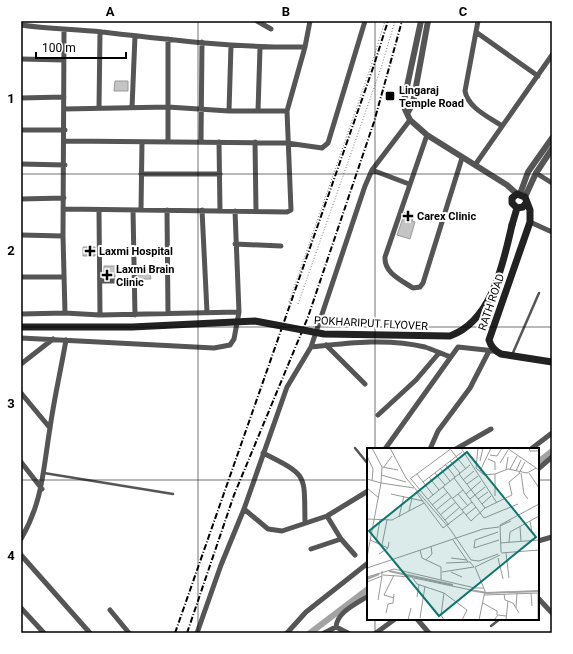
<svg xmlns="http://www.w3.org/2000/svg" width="573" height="654" font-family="Roboto,sans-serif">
<rect width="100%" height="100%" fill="#fff"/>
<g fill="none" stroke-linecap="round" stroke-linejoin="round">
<path stroke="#a3a3a3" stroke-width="6" d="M538 462 552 451
M310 633 368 589"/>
</g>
<path fill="#c4c4c4" stroke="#999" d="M115 81H128V91H114Z
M405 212 414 216 412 221 415 222 410 239 397 235Z
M83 247H95V256H83Z
M104 266H116L115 277 104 276Z
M138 270H149L151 279H138Z"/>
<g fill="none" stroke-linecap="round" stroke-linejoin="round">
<path stroke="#777" stroke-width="1" stroke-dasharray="1 2" stroke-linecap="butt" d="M289 302 371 66 385 21
M298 304 381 68 395 21"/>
<path stroke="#555" stroke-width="2.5" d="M512 355 539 293
M355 448 368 464
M44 473 173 494
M491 626 500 619"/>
<path stroke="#555" stroke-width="5" d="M257 21 271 29
M478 21 465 91C468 108 489 117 502 126
M21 25C48 29 75 29 102 32 170 40 237 48 305 47
M64 31 63 236 65 313
M476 32 538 76
M168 39V142
M21 59 64 60
M21 98 64 97
M99 108 100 32
M132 108 135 36
M64 109 168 107 229 111H287
M229 111 231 45
M258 111 260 48
M21 130H65
M427 135 385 257C384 273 401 280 413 288L420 287 423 283 462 158
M65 141 287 143 322 148 328 143 365 21
M201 142 202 42
M219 142 220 211
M255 142 256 211
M21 164 65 165
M475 165 552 55
M372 170 409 184
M536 173 552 183
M141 174H220
M21 199 64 198
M64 209 287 212 291 210 287 111 305 47 310 21
M133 210 135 315
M141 210 142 142
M167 210 168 314
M202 210 207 312
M99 211 100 315
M530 222 552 232
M21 235 63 236
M235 244 281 246
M21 277H64
M100 281H134
M21 314 65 313 100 315 239 312
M21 338 214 348 230 345 234 339 239 312 235 211
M326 345 365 384
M311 347C348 343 388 338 425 347 434 350 442 354 451 357
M21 364 53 339
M21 393 50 428
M378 415 416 380 439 353
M385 449 458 347 495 351
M430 449 438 431 470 388 489 351
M456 449 491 429
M531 449 552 433
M263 453C309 476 304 474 305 523
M21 462 42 489
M538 469 552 457
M244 509 268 529 282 531 327 516 368 491
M327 516 341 539 355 555
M21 539C43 501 43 470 50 428 54 399 61 369 66 340
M538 541 552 537
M311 549 341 539
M21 555 90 633
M538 598 552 613
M21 608 44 633
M110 610 129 633
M417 619 429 633
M336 627C337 612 356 604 368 596
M197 633 221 565 244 509 287 387 311 347 365 186 372 170 410 120
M287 633 306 612 368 563
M324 633 336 627 348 633
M376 633 395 619"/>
<path stroke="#555" stroke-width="6" d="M421 21 403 105 410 120 427 135 507 185 517 194
M408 112 413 103 428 21
M520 194 528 172 552 138
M525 197 536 173 552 149"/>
<path stroke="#222" stroke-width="7" d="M526 203 523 207 517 208 512 203V198L517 194 525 197 530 210V222L489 340C491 347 495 351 501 354L552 362
M512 225 517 208"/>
<path stroke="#000" stroke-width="2" stroke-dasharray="6 2 1 2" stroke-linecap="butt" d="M175 633 374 65 388 21
M187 633 234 495 308 317 374 122 402 21"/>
<path stroke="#222" stroke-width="7" d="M21 327H132L255 321 324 334 450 336C492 321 503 264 512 225"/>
</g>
<path fill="none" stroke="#000" stroke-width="1" stroke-opacity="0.55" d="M198 21V633M375 21V449M21 174H552M21 327H552M21 480H368M538 480H552M375 619V633"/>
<g fill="#000" stroke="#fff" stroke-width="1.5">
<rect x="385" y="91" width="10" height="10" rx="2"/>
<path d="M406 210h4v4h4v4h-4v4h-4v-4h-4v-4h4z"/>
<path d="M88 245h4v4h4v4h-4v4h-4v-4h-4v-4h4z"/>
<path d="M105 269h4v4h4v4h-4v4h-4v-4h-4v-4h4z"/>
</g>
<g text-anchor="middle" stroke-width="4" stroke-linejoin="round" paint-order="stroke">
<g font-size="11" font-weight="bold" fill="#000" stroke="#fff" text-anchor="start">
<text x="399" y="94">Lingaraj<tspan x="399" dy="13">Temple Road</tspan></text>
<text x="417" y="220">Carex Clinic</text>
<text x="99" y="255">Laxmi Hospital</text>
<text x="116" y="273">Laxmi Brain<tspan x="116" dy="13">Clinic</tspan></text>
</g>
<g font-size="11" fill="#000" stroke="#fff">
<text transform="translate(491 302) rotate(-71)" y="4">RATH ROAD</text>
<text transform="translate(371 323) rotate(3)" y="4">POKHARIPUT FLYOVER</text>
</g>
</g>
<g transform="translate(367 448)">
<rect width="172" height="172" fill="#fff"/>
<path fill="none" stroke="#a3a3a3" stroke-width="2" d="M22 123 86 137M0 131 12 126M103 142 120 145 172 143"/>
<path fill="none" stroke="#999" stroke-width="1" d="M5 0 15 19 31 22M23 0 39 30 83 81 104 112 112 113 131 106M94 0 130 55M111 0 109 20 117 27 128 26 141 21 160 25 169 20M140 0 172 22M162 0 163 3H172M84 2 99 21M123 7 130 8 135 0M0 8 6 21 5 33M121 11 128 14V22M83 13 93 25M113 13 116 0M133 15 141 2M78 16 88 29M15 19 14 35 47 40M17 19 25 8M73 20 83 33M143 21 150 8M139 22 141 9M113 23 124 0M149 23 154 12M68 25 78 37M152 25 158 14M154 25 157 46 161 51M162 25 172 40M50 26 66 47M92 26 118 60M128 26V48M14 27 39 34M62 29 72 42M87 30 117 70 151 56M0 31 14 35 0 109M43 31 85 0M44 31 82 77M96 32 107 23M56 34 95 4M100 36 111 28M76 39 104 73 118 60 145 47 142 34 153 25M0 40 12 50M49 44 76 80 97 64M24 46 56 53M91 46 101 58M99 46 114 33M86 50 96 42M61 51 103 17M103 51 118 39M111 51 121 44M115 56 124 48M65 57 81 44M69 62 85 49M95 62 105 54M42 63 45 50M73 67 89 54M99 67 109 59M32 69 37 48M0 71 25 72 57 55M78 72 93 59M163 73 165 85M133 78 144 73M153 79 154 93M131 84 108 92 107 100 132 92M3 92 21 100M86 92 101 114M142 94 143 84 172 68M9 95 13 72M133 95 172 92M15 97 20 72M53 102 55 110 74 119V132M134 104 133 77 172 56M134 105 172 102M139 105 142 130M12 106 21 100 22 94M84 110 100 112M131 110 136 131M59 112 65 106 64 98M79 115 103 114 107 119M0 120 116 81 132 79M75 124 107 119M84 124 95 129M16 127 45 129 50 136 77 145 100 162 95 172M0 129 27 121 108 140H117M47 130 104 142M0 134 15 128V123M77 145 74 167 77 172M164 145 165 158M137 146 138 152 146 155 152 165M117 147 172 145M50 149 52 137M27 150 17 147 27 127M11 152 15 128M116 155 130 163V167M149 160 150 145M19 165 21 156 26 155 27 146M53 170 58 138M41 172 44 160M112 172 118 143 108 119 133 107M127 172 131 167 139 168M139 172 141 153M171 172V145"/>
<path fill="#0f766e" fill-opacity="0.15" stroke="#0f766e" stroke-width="2" d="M100 4 169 89 72 168 2 83Z"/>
<rect width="172" height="172" fill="none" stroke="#000" stroke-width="2"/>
</g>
<rect width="573" height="654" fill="none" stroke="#ffffff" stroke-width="44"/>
<path d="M36 52v6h90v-6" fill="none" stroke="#000000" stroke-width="2"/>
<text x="42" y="52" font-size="12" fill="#000000" stroke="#ffffff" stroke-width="3" paint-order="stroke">100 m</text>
<rect x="22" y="22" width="529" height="610" fill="none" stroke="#000" stroke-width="1.5"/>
<g font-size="13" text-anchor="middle" font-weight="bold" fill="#000">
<text x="110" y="16">A</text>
<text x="286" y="16">B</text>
<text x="463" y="16">C</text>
<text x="11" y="103">1</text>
<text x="11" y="255">2</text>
<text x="11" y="408">3</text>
<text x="11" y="560">4</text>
</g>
</svg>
